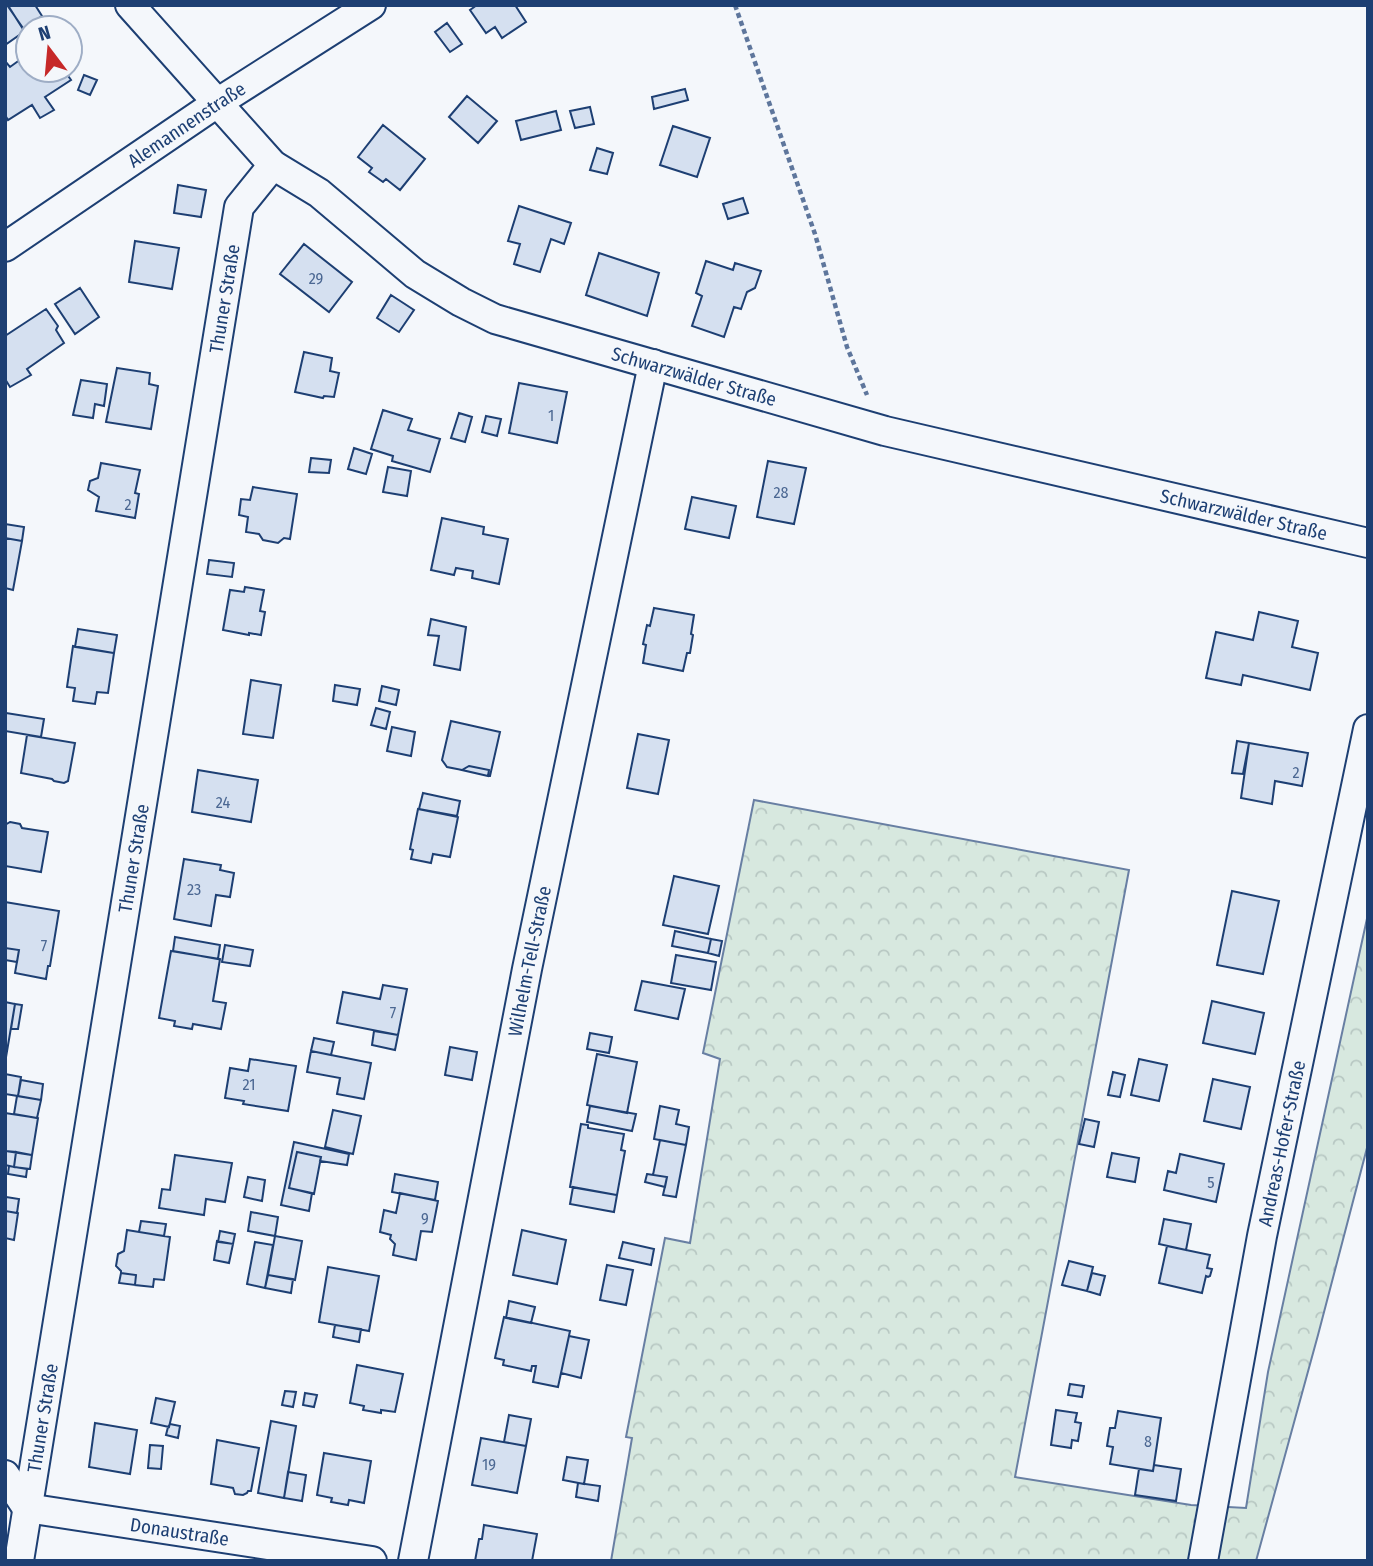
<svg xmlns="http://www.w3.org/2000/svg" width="1373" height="1566" font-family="'Fira Sans Condensed',sans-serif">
<defs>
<pattern id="forest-crowns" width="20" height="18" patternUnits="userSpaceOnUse" patternTransform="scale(1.75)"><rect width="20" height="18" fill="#d7e8df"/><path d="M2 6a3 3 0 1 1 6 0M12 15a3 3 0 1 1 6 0" fill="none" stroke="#b8c8c3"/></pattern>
</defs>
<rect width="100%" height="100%" fill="#f4f7fb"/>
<path fill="url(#forest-crowns)" stroke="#687fa3" stroke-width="2" d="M754 800 1129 870 1015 1477 1191 1505 1246 1508 1268 1372 1368 914V1144L1318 1335 1256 1561H611L632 1438 626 1437 665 1238 690 1243 720 1059 703 1053Z"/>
<path fill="#d5e0f0" stroke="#1d3f73" stroke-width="2" d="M7 5 25 31 5 45V6Z
M12 5H35L42 16 23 29 9 7Z
M477 5H515L526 22 502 38 495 27 486 33 470 10Z
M447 23 462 44 450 52 435 32Z
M28 54V70H64L71 80 45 97 54 110 40 118 32 105 8 120 5 115V61L10 67Z
M84 75 97 80 90 95 78 90Z
M685 89 688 100 654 109 652 97Z
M467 96 497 121 478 143 449 117Z
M590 107 594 124 575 128 570 111Z
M556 111 561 130 521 140 516 121Z
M383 125 425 159 400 190 386 179 383 182 369 172 372 168 358 157Z
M673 126 710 138 697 177 660 165Z
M597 148 613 153 607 174 590 170Z
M178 185 206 190 201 217 174 213Z
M743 198 748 213 728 219 723 204Z
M519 206 571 223 564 244 551 239 540 272 514 264 520 244 508 241Z
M135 241 179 248 172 289 129 282Z
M304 244 352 282 329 312 280 274Z
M599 253 659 273 647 316 586 295Z
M706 261 733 270 735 263 761 271 755 288 747 292 741 309 734 307 724 337 692 326 702 296 696 293Z
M80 288 99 317 75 334 55 304Z
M391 295 414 310 399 332 377 318Z
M46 309 58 326 56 330 64 343 27 369 31 375 10 387 5 379V336Z
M304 352 332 358 330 371 339 373 334 397 324 396 323 398 295 392Z
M117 368 150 373 149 384 158 386 151 429 106 422Z
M81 380 107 384 104 406 95 404 93 418 73 415Z
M519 383 567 392 557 443 509 433Z
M383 410 412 419 408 430 440 439 430 472 392 461 393 456 371 449Z
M459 413 472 417 465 442 451 438Z
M486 416 501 419 497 436 482 432Z
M354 448 372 454 366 474 348 469Z
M311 458 331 460 329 473 309 472Z
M768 461 806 468 794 524 757 517Z
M101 463 140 470 135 493 139 494 135 518 96 511 99 497 88 490 90 481 98 478Z
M388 467 411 471 407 496 383 492Z
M253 487 297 494 290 539 284 538 278 543 263 540 259 534 246 532 248 517 239 515 241 499 250 500Z
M692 497 736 506 729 538 685 529Z
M442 518 484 527 483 534 508 539 499 584 472 578 473 571 456 568 454 575 431 570Z
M5 524 24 527 22 541 5 538Z
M5 538 22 541 13 590 5 588Z
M209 560 234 563 232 577 207 574Z
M245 587 264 590 260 611 265 612 261 635 249 633V635L223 630 230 590 244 592Z
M654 608 694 615 691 634 693 635 690 653H687L683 671 643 663 646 645 643 644 647 625 650 626Z
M1259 612 1298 621 1292 647 1318 653 1310 690 1243 675 1241 685 1206 678 1216 632 1253 640Z
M431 619 466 627 460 670 434 665 439 636 428 635Z
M78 629 117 635 114 653 75 647Z
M73 646 114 653 108 693 97 692 95 704 73 701 75 688 67 687Z
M251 680 281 685 273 738 243 734Z
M335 685 360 689 357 705 333 701Z
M382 686 399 690 396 705 379 701Z
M376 708 390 712 386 729 371 725Z
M6 713 44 719 41 737 5 731Z
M451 721 500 732 490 776H488L489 770 469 766 462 770 447 767 442 760Z
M392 727 415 732 411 756 387 751Z
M638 734 669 740 658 794 627 788Z
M27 735 75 743 68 781 64 783 54 781 52 779 21 773Z
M1237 741 1249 743 1243 774 1232 773Z
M1249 743 1308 753 1302 786 1275 781 1272 804 1241 798Z
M469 766 489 770 488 776 462 770Z
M198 770 258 780 251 822 192 812Z
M423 793 460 801 457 816 419 809Z
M418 809 458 817 450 857 433 854 431 863 411 859 413 850 410 849Z
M10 822 20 824 22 828 48 832 41 872 5 866V825Z
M184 859 221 865 220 870 234 873 230 897 216 895 211 926 174 919Z
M674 876 719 886 708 934 663 925Z
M1232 891 1279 901 1263 974 1217 965Z
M5 902 59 911 50 966H48L46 979 15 973 19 950 5 948Z
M675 931 711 939 708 953 672 946Z
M175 937 220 945 218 959 173 951Z
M711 939 722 941 719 956 708 953Z
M225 945 253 950 250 966 222 962Z
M5 948 19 950 17 962 5 960Z
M171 951 220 959 213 1001 226 1003 221 1029 193 1024 192 1029 174 1026 175 1021 159 1018Z
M676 955 716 962 711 990 671 983Z
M642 981 685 989 678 1019 635 1010Z
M383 985 407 989 398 1035 337 1023 343 992 380 999Z
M1212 1001 1264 1013 1255 1054 1203 1043Z
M5 1002 15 1004 5 1063Z
M15 1004 22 1005 18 1029H11Z
M374 1031 398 1035 395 1050 372 1045Z
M590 1033 612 1037 609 1053 587 1049Z
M314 1038 334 1042 331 1055 311 1051Z
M450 1047 477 1052 472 1080 445 1075Z
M311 1051 371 1063 364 1099 337 1094 340 1078 307 1072Z
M597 1054 637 1062 627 1113 587 1105Z
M250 1059 296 1066 288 1111 243 1104 244 1101 225 1098 230 1068 248 1071Z
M1139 1059 1167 1065 1159 1101 1131 1095Z
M1113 1072 1125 1075 1120 1097 1108 1095Z
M5 1074 21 1077 18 1096 5 1094Z
M1213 1079 1250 1087 1241 1129 1204 1121Z
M21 1080 43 1084 41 1100 18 1096Z
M17 1096 41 1100 37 1118 14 1114Z
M590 1106 636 1114 632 1131 587 1122Z
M660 1106 679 1110 676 1124 689 1127 686 1145 654 1139Z
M333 1110 361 1116 353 1154 325 1147Z
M5 1113 38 1118 32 1155 5 1151Z
M1085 1119 1099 1122 1094 1147 1079 1144Z
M581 1124 588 1125V1128L624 1134 621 1150 625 1151 617 1195 570 1187Z
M660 1140 686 1145 676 1197 663 1195 667 1177 653 1175Z
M294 1142 349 1154 347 1165 320 1161 321 1157 297 1152 289 1188 312 1193 309 1211 281 1205Z
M5 1151 16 1152 14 1167 5 1165Z
M16 1152 32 1155 30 1169 14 1167Z
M297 1152 321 1157 314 1194 289 1188Z
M1112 1153 1139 1158 1135 1182 1107 1177Z
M1180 1154 1224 1164 1216 1202 1164 1190 1168 1171 1176 1173Z
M175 1155 232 1163 225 1202 206 1199 204 1215 159 1208 162 1189 170 1190Z
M9 1166 27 1169 26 1177 8 1174Z
M395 1174 438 1182 435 1200 392 1192Z
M647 1174 667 1177 665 1187 645 1182Z
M248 1177 265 1180 262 1201 244 1197Z
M573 1187 617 1195 614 1212 570 1204Z
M400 1193 438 1201 432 1232 421 1231 416 1260 393 1255 395 1244 390 1239 391 1235 380 1232 384 1210 396 1213Z
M6 1197 19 1199 17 1213 5 1211Z
M5 1211 18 1213 14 1240 5 1238Z
M251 1212 278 1217 275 1236 248 1231Z
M1164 1219 1191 1224 1186 1250 1159 1244Z
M141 1221 166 1224 164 1236 139 1232Z
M127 1230 170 1237 164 1280 154 1279 153 1287 135 1285 136 1275 121 1273V1271L116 1266 118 1254 124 1251Z
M522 1230 566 1240 557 1284 513 1275Z
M220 1231 235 1234 233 1244 218 1242Z
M275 1236 302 1241 295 1280 268 1275Z
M217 1241 233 1244 229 1263 214 1260Z
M255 1242 273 1245 265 1288 247 1284Z
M623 1242 654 1249 651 1265 619 1258Z
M1167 1246 1210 1255 1207 1268 1212 1269 1210 1276 1208 1277 1206 1276 1202 1293 1159 1283Z
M1069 1261 1093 1267 1087 1291 1062 1285Z
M607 1265 633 1270 626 1305 600 1300Z
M328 1267 379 1276 369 1331 319 1322Z
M121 1273 136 1275 135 1285 119 1283Z
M1092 1273 1105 1276 1100 1295 1087 1291Z
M268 1275 293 1279 291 1293 265 1288Z
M509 1301 535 1307 531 1323 506 1318Z
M504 1317 570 1331 558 1387 533 1382 536 1366H532L531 1371 503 1365 504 1360 495 1358Z
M335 1325 361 1329 359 1342 333 1337Z
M569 1336 589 1340 581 1378 561 1373Z
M357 1365 403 1374 395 1412 381 1410V1413L363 1410 364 1406 350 1403Z
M1070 1384 1084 1386 1082 1397 1068 1395Z
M285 1391 296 1392 293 1407 282 1405Z
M305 1393 317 1395 314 1407 303 1405Z
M156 1398 175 1402 169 1427 151 1423Z
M1056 1410 1077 1413 1075 1422 1081 1423 1078 1441 1072 1440 1071 1448 1051 1445Z
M1118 1411 1161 1418 1153 1471 1110 1464 1113 1447 1107 1446 1110 1428H1115Z
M509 1415 531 1419 526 1446 504 1442Z
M271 1421 296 1426 284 1498 258 1493Z
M95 1423 137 1430 130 1474 89 1467Z
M170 1424 180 1426 178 1438 166 1435 168 1427Z
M481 1438 526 1446 517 1493 472 1485Z
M217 1440 259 1448 251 1491H248L247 1493 243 1495 235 1494 233 1488 211 1484Z
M150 1445 163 1446 161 1469 148 1468Z
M324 1453 371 1461 364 1503 349 1500 348 1505 331 1502 332 1498 317 1495Z
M567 1457 588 1460 584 1484 563 1480Z
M1154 1465 1181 1469 1176 1501 1135 1495 1139 1469 1153 1471Z
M288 1472 306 1475 302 1501 284 1498Z
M578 1483 600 1486 598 1501 576 1497Z
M484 1525 537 1534 532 1561H475L479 1539H482Z"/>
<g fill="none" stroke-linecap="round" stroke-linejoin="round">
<g stroke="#1d3f73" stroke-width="32">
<g id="minor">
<path id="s1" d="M130 5 273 165 319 193 415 274 461 302 495 319 885 431 1368 543"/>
<path id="s2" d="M5 247 217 103 371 5"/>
<path id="s3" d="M5 1475 27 1508 372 1561"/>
<path id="s4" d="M19 1561 239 207 273 165"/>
<path id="s5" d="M413 1561 527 969 653 364"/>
<path id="s6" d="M1203 1561 1262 1236 1368 729"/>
</g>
</g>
<path stroke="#5e769c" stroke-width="4.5" stroke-dasharray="5 3.5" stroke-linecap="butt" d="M735 5 815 234 847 347 867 395"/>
<use href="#minor" stroke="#f4f7fb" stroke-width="28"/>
</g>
<g text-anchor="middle" stroke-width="5" stroke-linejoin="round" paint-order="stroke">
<g font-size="16" fill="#4b6792">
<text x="316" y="284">29</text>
<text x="551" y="421">1</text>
<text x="781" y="498">28</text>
<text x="128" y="510">2</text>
<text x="1296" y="778">2</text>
<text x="223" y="808">24</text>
<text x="194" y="895">23</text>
<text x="44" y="951">7</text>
<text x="393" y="1018">7</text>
<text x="249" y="1090">21</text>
<text x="1211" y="1188">5</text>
<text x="425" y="1224">9</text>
<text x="1148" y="1447">8</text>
<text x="489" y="1470">19</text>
</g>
<g font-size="19" fill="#1d3f73" stroke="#f4f7fb">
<text dy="7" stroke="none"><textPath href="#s2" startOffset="219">Alemannenstraße</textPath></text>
<text dy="7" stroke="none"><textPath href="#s4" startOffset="1279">Thuner Straße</textPath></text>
<text dy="7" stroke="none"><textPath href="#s1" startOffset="693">Schwarzwälder Straße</textPath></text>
<text dy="7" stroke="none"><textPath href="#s1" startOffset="1260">Schwarzwälder Straße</textPath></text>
<text dy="7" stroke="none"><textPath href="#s4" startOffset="712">Thuner Straße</textPath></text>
<text dy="7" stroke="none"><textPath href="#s5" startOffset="611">Wilhelm-Tell-Straße</textPath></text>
<text dy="7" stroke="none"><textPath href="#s6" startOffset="425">Andreas-Hofer-Straße</textPath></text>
<text dy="7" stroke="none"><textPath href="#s4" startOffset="145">Thuner Straße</textPath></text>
<text dy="7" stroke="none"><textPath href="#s3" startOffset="194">Donaustraße</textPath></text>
</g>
</g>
<rect width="1373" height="1566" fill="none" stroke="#1d3f73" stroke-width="14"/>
<g transform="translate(49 49) rotate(344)"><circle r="33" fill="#f4f7fb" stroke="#9eadc5" stroke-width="2"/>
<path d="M0-5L12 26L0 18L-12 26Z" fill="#c62828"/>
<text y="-10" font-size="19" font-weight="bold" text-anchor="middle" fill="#1d3f73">N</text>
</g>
</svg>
